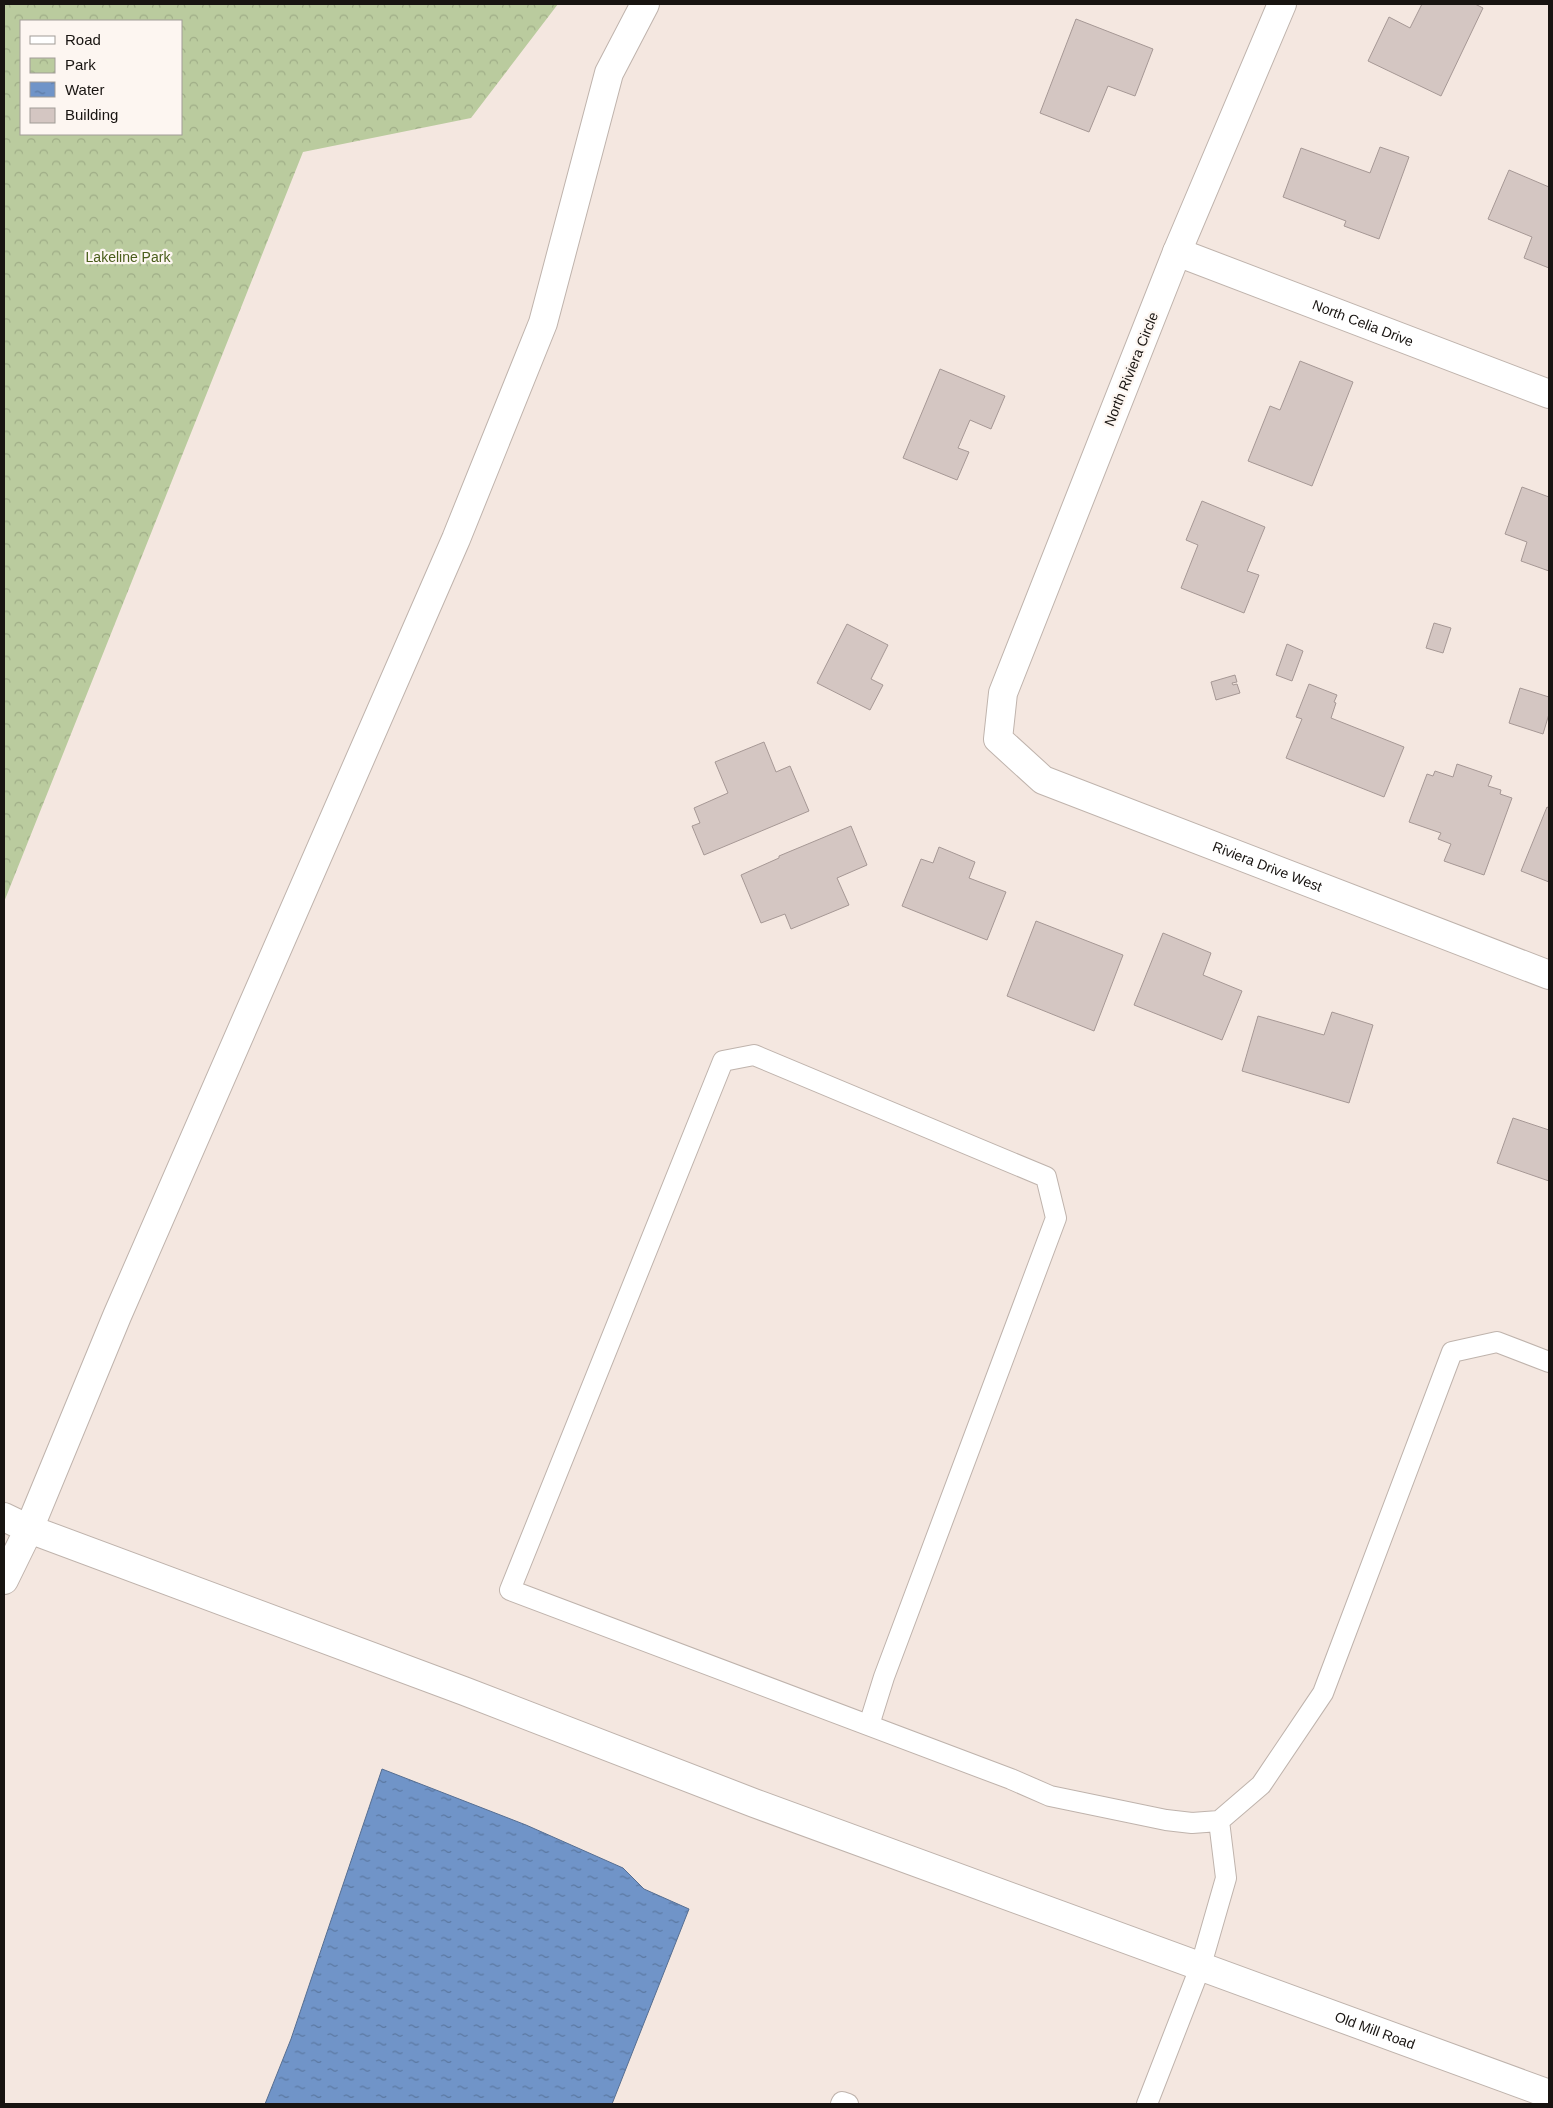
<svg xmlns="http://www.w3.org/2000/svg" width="1553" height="2108" font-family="Helvetica,sans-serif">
<defs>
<pattern id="park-crowns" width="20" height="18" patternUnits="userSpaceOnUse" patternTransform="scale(1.25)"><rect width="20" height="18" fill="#bacb9e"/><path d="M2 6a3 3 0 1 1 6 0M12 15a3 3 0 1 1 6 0" fill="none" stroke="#9fad87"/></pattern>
<pattern id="water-ripples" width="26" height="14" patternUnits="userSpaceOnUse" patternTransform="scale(1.25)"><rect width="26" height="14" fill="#7094c8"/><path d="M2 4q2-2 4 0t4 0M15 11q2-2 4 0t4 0" fill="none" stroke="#5b78a1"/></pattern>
</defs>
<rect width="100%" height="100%" fill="#f4e7e0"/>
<path fill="url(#park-crowns)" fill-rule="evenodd" d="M4 4H558L471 118 303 152 4 902ZM21 21H181V134H21Z"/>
<path fill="url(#water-ripples)" stroke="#566e91" d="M382 1769 526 1825 623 1868 644 1889 689 1909 612 2104H265L291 2039Z"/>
<path fill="#d4c6c2" stroke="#a69895" d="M1422 4H1475L1483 8 1441 96 1368 61 1389 17 1410 28Z
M1076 19 1153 49 1135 96 1108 86 1089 132 1040 113Z
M1380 147 1409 157 1379 239 1344 226 1346 221 1283 197 1301 148 1370 173Z
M1509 170 1549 187V268L1524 258 1532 237 1488 219Z
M1300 361 1353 382 1312 486 1248 461 1270 406 1280 410Z
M940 369 1005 396 991 429 970 420 958 448 969 452 957 480 903 458Z
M1522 487 1549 497V571L1521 561 1527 542 1505 534Z
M1202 501 1265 527 1247 571 1259 575 1244 613 1181 588 1198 545 1186 540Z
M1434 623 1451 628 1443 653 1426 648Z
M847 624 888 645 871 679 883 685 870 710 817 683Z
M1287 644 1303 651 1292 681 1276 675Z
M1235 675 1237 682 1232 683 1233 685 1237 684 1240 693 1216 700 1211 682Z
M1309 684 1337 695 1334 702 1336 703 1331 718 1404 747 1384 797 1286 758 1302 719 1296 717Z
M1520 688 1549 697V714L1543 734 1509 723Z
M764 742 776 772 790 766 809 811 704 855 692 826 700 823 694 808 728 793 715 762Z
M1457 764 1492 776 1488 786 1501 790 1500 794 1512 798 1484 875 1444 861 1451 844 1438 839 1441 833 1409 822 1427 774 1433 776 1435 771 1453 777Z
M1547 807 1549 808V882L1521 871Z
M851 826 867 865 837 878 849 905 791 929 785 914 761 923 741 875 779 858V856Z
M939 847 975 862 969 878 1006 892 987 940 902 906 921 859 933 863Z
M1036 921 1123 955 1094 1031 1007 996Z
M1163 933 1211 953 1203 975 1242 991 1222 1040 1134 1005Z
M1332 1012 1373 1025 1349 1103 1242 1071 1258 1016 1324 1035Z
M1513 1118 1549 1130V1181L1497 1163Z"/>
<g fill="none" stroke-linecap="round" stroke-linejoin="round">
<g stroke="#bfb3ac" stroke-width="22">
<path id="service" d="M869 1725 884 1677 1056 1218 1046 1177 754 1055 723 1061 510 1590 1011 1779 1050 1796 1166 1820 1192 1823 1219 1821 1226 1878 1201 1965 1147 2104
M1219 1821 1261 1785 1323 1693 1452 1352 1497 1342 1549 1362
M841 2104 842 2102 848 2104"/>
</g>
<g stroke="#bfb3ac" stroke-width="30">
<g id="minor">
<path id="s1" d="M1282 4 1177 252 1003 693 998 739 1043 780 1549 975"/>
<path id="s2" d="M1177 252 1549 394"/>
<path id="s3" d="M4 1517 29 1529 464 1691 754 1803 1549 2094"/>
<path d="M4 1580 29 1529 117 1316 456 539 543 323 609 73 645 4"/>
</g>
</g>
<use href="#service" stroke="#fff" stroke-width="20"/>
<use href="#minor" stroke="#fff" stroke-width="28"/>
</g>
<g text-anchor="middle" stroke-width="4.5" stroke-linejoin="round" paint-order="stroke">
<g font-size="14" fill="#495d1a" stroke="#fdf6f1">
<text x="128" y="262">Lakeline Park</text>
</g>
<g font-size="14" fill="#181411" stroke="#fdf6f1">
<text dy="5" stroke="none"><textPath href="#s2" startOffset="199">North Celia Drive</textPath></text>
<text transform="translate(1131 369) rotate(-68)" y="5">North Riviera Circle</text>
<text dy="5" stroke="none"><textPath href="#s1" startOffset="1091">Riviera Drive West</textPath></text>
<text dy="5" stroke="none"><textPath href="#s3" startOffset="1464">Old Mill Road</textPath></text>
</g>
</g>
<rect width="1553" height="2108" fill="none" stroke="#181411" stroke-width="10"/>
<rect x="20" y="20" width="162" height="115" fill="#fdf6f1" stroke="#a19c97"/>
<rect x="30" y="36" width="25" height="8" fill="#ffffff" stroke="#a19c97"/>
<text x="65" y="45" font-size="15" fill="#181411">Road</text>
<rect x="30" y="58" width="25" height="15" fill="url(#park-crowns)" stroke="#a19c97"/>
<text x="65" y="70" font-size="15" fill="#181411">Park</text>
<rect x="30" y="82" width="25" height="15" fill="url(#water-ripples)" stroke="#a19c97"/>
<text x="65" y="95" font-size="15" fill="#181411">Water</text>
<rect x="30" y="108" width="25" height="15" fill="#d4c6c2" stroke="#a19c97"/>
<text x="65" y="120" font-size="15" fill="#181411">Building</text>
</svg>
